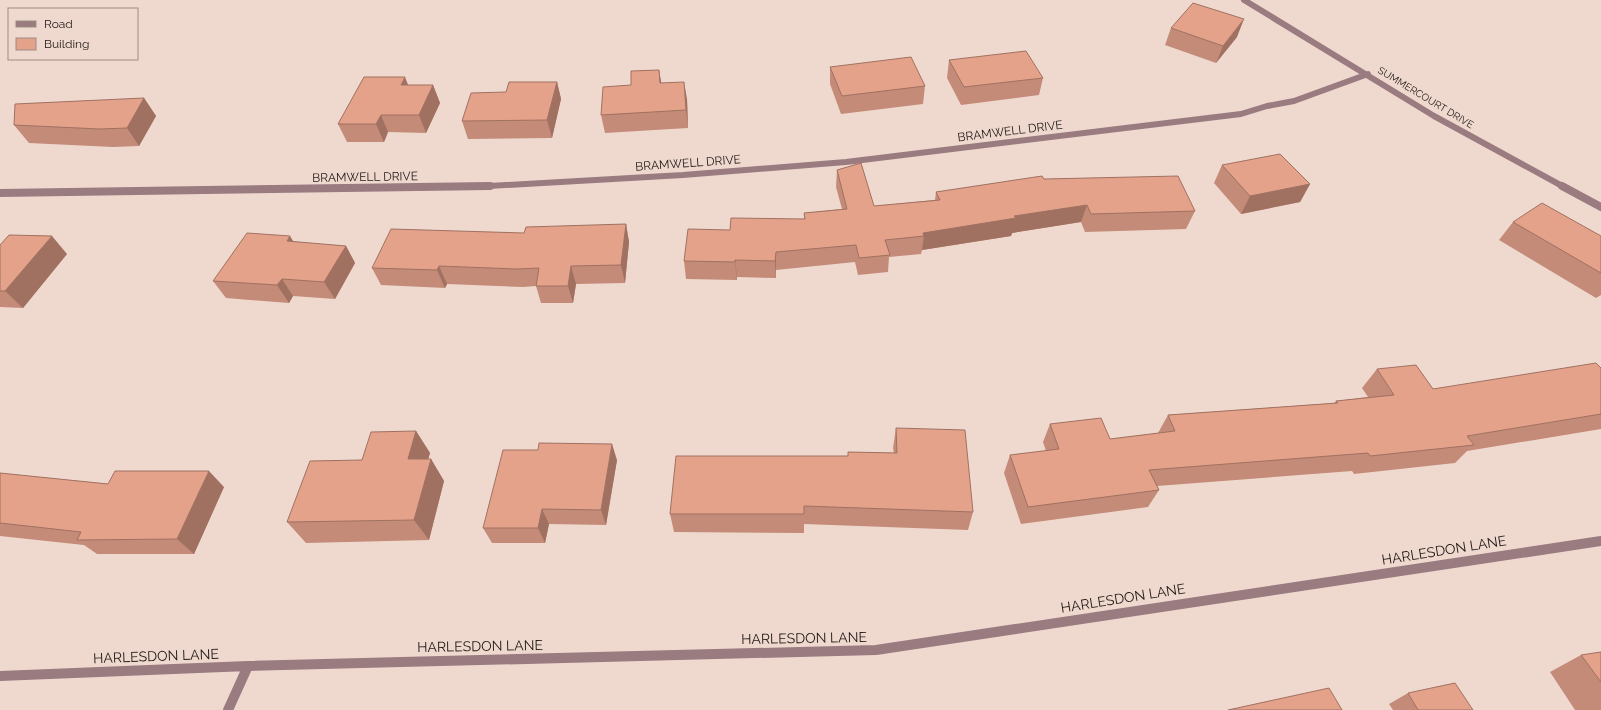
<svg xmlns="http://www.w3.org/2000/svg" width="1601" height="710" font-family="Raleway,sans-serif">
<rect width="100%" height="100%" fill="#efd9cf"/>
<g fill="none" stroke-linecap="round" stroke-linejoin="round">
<path stroke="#997b80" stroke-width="6" d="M1244 0 1434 116 1564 187
M471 187 683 175 846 162 1241 114 1267 106 1294 101 1368 74"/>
<path stroke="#997b80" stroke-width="8" d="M1562 186 1601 207
M0 193 490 186"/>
<path stroke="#997b80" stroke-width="10" d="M0 676 248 666 876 650 1601 541
M228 710 248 666"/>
</g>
<path fill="#c48b78" d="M1171 28 1237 37 1216 63 1165 45Z
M949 60 1043 78 1039 95 961 105 947 78Z
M830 67 925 86 923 104 841 114 830 84Z
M659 70 661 83 687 99 688 128 605 133 601 115 631 85Z
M557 82 561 99 552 138 468 139 462 121 506 92Z
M408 85H433L440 103 426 133 388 132 384 142H347L338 124Z
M144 98 156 116 139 146 113 147 29 143 14 125Z
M1222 165 1310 184 1300 202 1241 214 1214 183Z
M837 170 874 206 935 200 936 192 1044 179 1195 211 1186 229 1085 232 1081 222 1012 233 1011 236 922 250 921 254 889 257 888 272 858 275 855 262 776 270V278L737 277V280L686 279 684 261 730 230 804 219V213L842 209 836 187Z
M1513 222 1601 236V295L1596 298 1499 240Z
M626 224 629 242 625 283 576 284 573 303H541L536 286 523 287 447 284 445 288 381 285 372 268 524 233Z
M294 242 346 246 355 263 335 299 293 296 289 303 226 298 213 281Z
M0 245 67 254 23 308 0 307Z
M1601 368V429L1467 451 1455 463 1354 474 1352 471 1157 486 1159 490 1148 507 1021 524 1004 473 1010 455 1046 451 1043 442 1050 424 1110 439 1158 433 1168 415 1334 403 1336 401 1368 397 1362 388 1377 369 1433 389Z
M896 428 973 512 968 530 804 524V533L674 532 670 514 848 456V452L894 453 893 448Z
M416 431 430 453 428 459H431L444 481 429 540 306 543 287 522 362 460Z
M617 460 606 525 549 524 545 543H492L483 528Z
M0 473 108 484 224 487 194 554H97L84 545 0 536Z
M1601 652V710H1575L1550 672 1581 655Z
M1408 693 1473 710H1393L1389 704Z"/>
<path fill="#a07161" d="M1244 19 1237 37 1216 63 1223 46Z
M659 70 662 87 660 83Z
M405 77 412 95 401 85Z
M557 82 561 99 552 138 547 120Z
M684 82 687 99 688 128 686 110Z
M433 85 440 103 426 133 419 115Z
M144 98 156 116 139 146 127 128Z
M381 115 388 132 384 142 376 124Z
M1310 184 1300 202 1241 214 1250 196Z
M1087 205 1081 222 1012 233 1011 236 922 250 924 236 923 233 1014 216Z
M626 224 629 242 625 283 621 265Z
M52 236 67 254 23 308 5 291Z
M290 236 301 254 287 241Z
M346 246 355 263 335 299 324 282Z
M776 252V278L775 261Z
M735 260 737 277V280L735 262Z
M439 266 447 284 445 288 437 270Z
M571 266 576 284 573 303 568 286Z
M282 279 293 296 289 303 277 285Z
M416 431 430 453 422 481 408 459Z
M612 444 617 460 606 525 601 510Z
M431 459 444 481 429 540 414 520Z
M209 471 224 487 194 554 177 539Z
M542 509 549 524 545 543 538 528Z"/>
<path fill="#e4a28b" stroke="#a07161" d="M1193 3 1244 19 1223 46 1171 28Z
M1026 51 1043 78 964 87 949 60Z
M911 57 925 86 842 96 830 67Z
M659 70 660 83 684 82 686 110 601 115 603 87 631 85V71Z
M364 77H405L401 85H433L419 115H381L376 124H338Z
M509 82H557L547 120 462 121 471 93 506 92Z
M144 98 127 128 100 129 14 125 15 104Z
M1280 154 1310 184 1250 196 1222 165Z
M861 163 874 206 940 200 936 192 1042 176 1044 179 1178 176 1195 211 1091 214 1087 205 1014 216 1016 218 923 233 924 236 885 240 890 255 859 258 856 245 776 252 775 261 735 260V262L684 261 688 229 730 230 731 218 805 219 804 213 847 209 837 170Z
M1542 203 1601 236V273L1513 222Z
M626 224 621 265 571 266 568 286H536L539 268 517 269 439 266 437 270 372 268 391 229 524 233 526 227Z
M247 233 290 236 287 241 346 246 324 282 282 279 277 285 213 281Z
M9 235 52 236 5 291H0V245Z
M1596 363 1601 368V414L1467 436 1474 445 1370 456 1368 453 1149 470 1159 490 1028 507 1010 455 1059 449 1050 424 1101 418 1110 439 1175 431 1168 415 1338 403 1336 401 1394 395 1377 369 1416 365 1433 389Z
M896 428 965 430 973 512 804 506V514H670L676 456H848V452L897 453Z
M416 431 408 459H431L414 520 287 522 310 461 362 460 371 432Z
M539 443 612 444 601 510 542 509 538 528H483L503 450H538Z
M115 471H209L177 539 77 540 81 532 0 523V473L108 484Z
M1601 652V682L1581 655Z
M1455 683 1473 710H1418L1408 693Z
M1329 688 1342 710H1228Z"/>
<g text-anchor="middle" stroke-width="3.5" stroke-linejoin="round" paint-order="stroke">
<g font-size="10" fill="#1f1814" stroke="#efd9cf">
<text transform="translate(1426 97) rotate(31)" y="4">SUMMERCOURT DRIVE</text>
</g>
<g font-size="12" fill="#1f1814" stroke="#efd9cf">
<text transform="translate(1010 131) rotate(-7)" y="4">BRAMWELL DRIVE</text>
<text transform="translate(688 163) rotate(-4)" y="4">BRAMWELL DRIVE</text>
<text transform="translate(365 177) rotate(-1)" y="4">BRAMWELL DRIVE</text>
</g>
<g font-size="14" fill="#1f1814" stroke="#efd9cf">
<text transform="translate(1444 550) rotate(-9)" y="5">HARLESDON LANE</text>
<text transform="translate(1123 598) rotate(-9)" y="5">HARLESDON LANE</text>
<text transform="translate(804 638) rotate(-1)" y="5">HARLESDON LANE</text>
<text transform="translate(480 646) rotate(-1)" y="5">HARLESDON LANE</text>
<text transform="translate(156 656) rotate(-2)" y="5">HARLESDON LANE</text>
</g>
</g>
<rect x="8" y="8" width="130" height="52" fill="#efd9cf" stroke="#9c8c84"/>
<rect x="16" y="21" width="20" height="6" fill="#997b80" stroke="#9c8c84"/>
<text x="44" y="28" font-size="12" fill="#1f1814">Road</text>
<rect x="16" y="38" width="20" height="12" fill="#e4a28b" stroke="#9c8c84"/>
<text x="44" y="48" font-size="12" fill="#1f1814">Building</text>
</svg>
